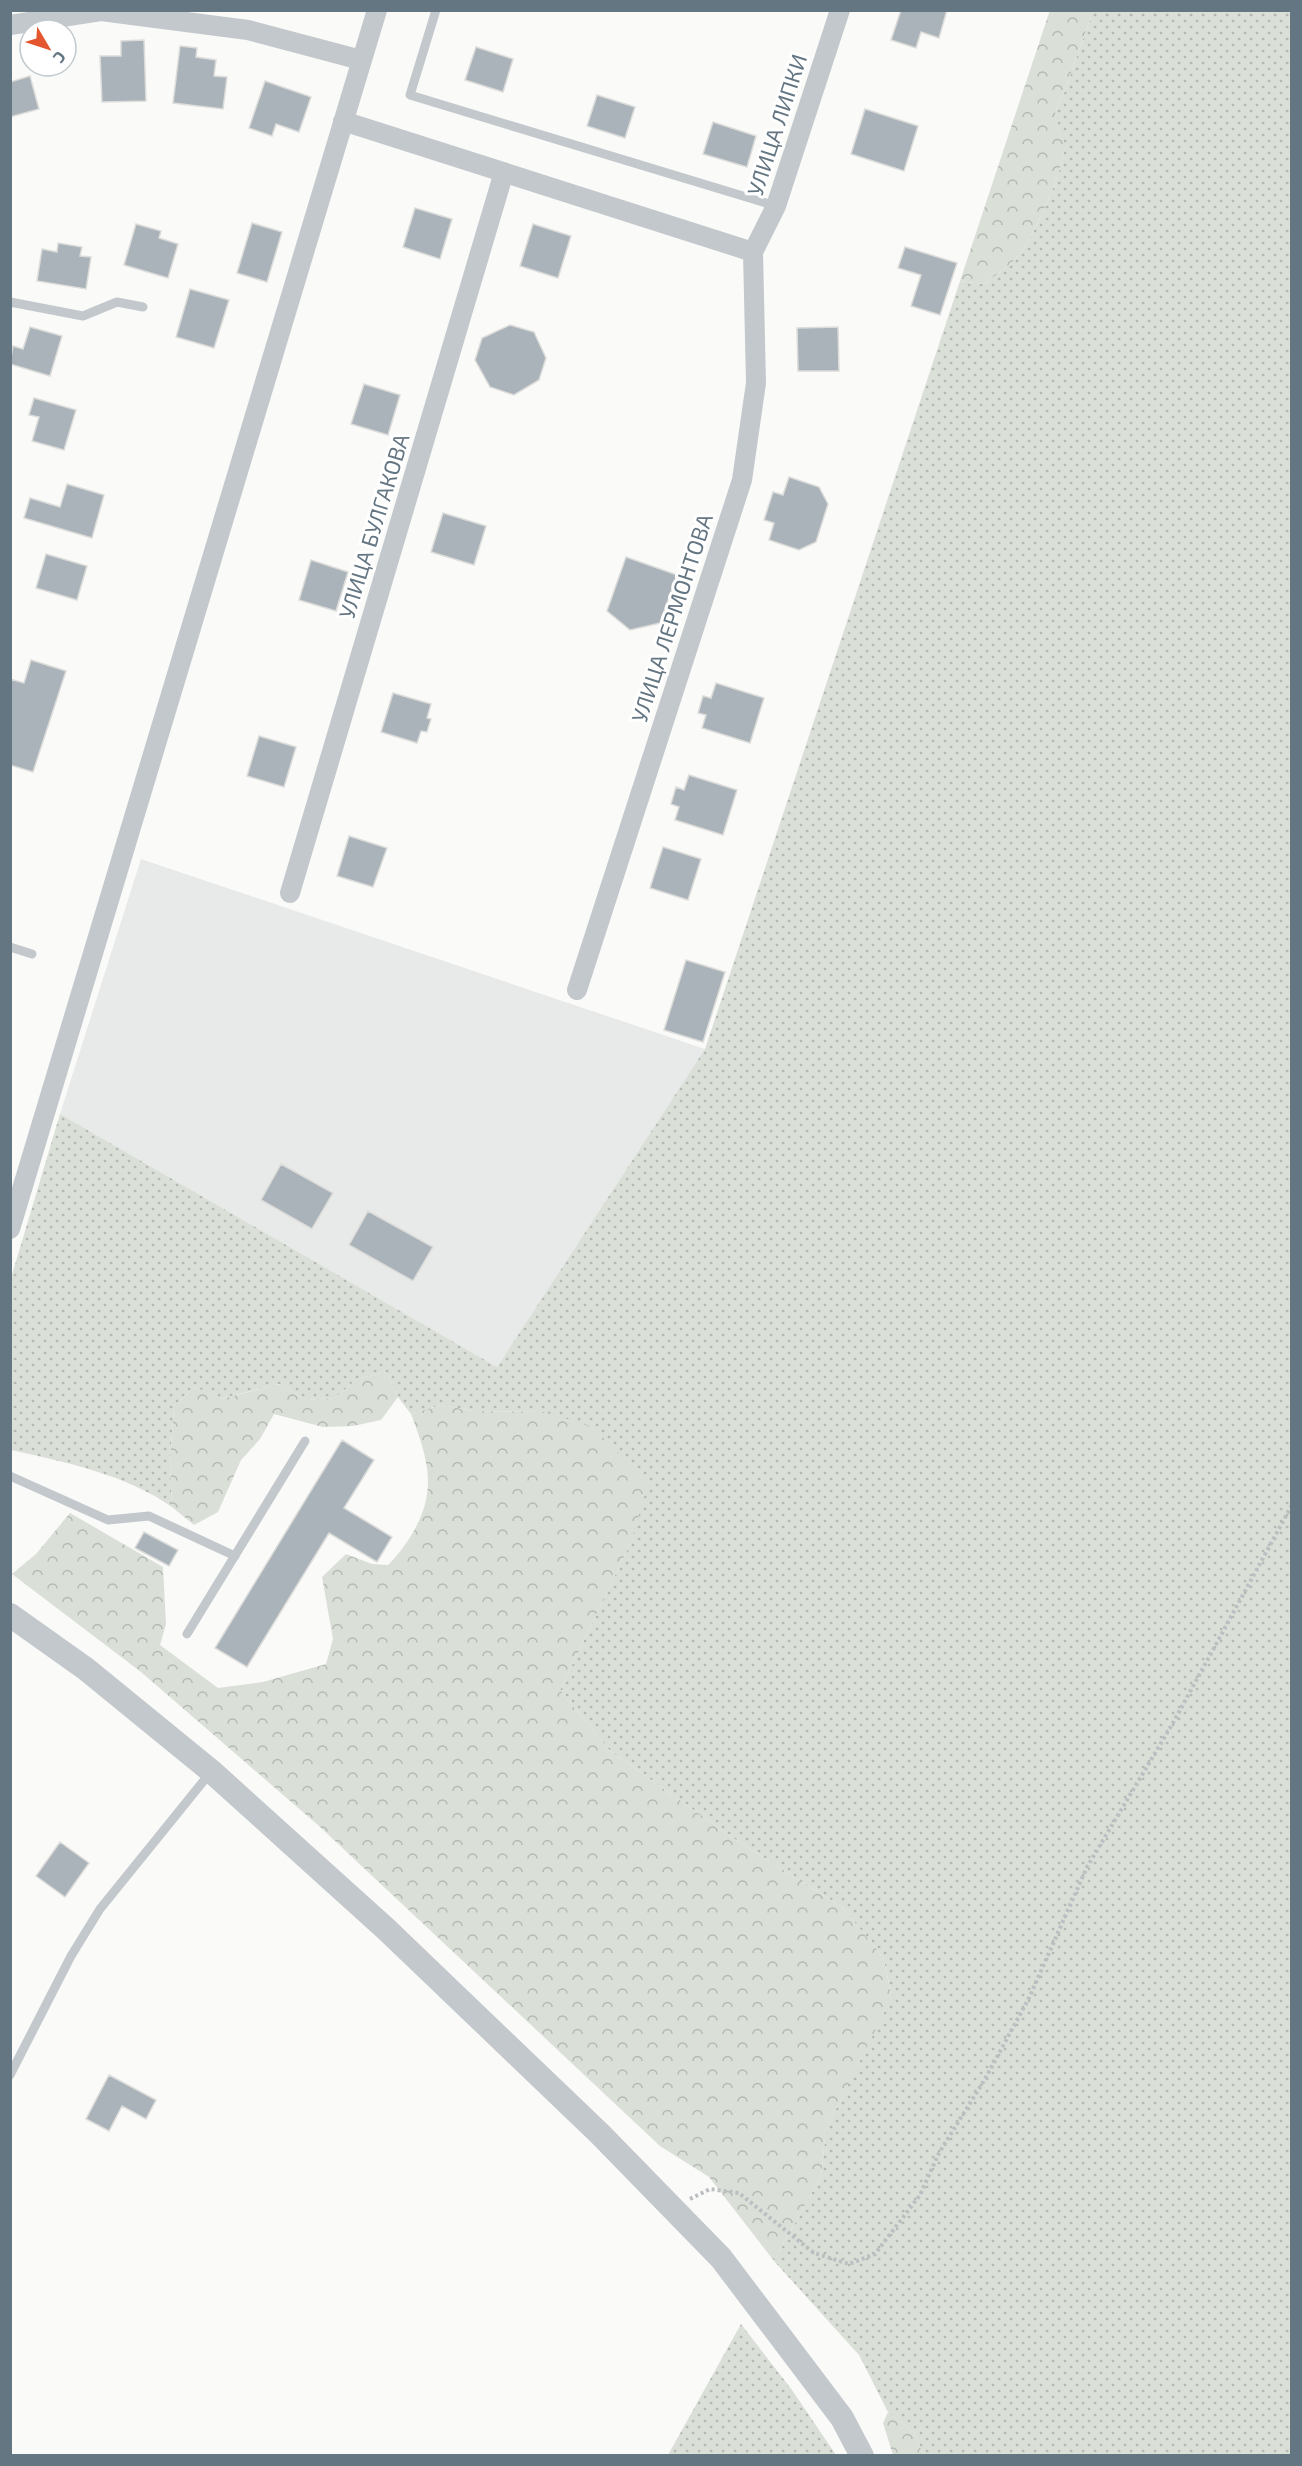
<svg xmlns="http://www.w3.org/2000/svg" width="1302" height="2466" font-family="'Exo 2',sans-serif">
<defs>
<pattern id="grass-dots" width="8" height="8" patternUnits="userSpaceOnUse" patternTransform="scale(1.5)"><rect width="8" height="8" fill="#dadfd7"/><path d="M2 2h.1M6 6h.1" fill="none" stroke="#b4b9b4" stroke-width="1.8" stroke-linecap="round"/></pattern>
<pattern id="forest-crowns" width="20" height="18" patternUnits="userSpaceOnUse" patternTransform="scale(1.5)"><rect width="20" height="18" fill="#dadfd7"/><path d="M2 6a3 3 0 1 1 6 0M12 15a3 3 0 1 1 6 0" fill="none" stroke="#b4b9b4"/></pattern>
</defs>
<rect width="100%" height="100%" fill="#fafaf8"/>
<path fill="#e8e9e9" d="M141 859 705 1049 497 1367 60 1114Z"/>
<path fill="url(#grass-dots)" d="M1093 11H1291V2455H923L915 2433 888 2412 859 2355 774 2261 821 2176 826 2129 892 1996 883 1957 842 1907 739 1842 610 1751 560 1690 631 1542 544 1412 473 1411 441 1405 411 1414 398 1397 386 1372 357 1379 335 1398 306 1400 279 1384 220 1399 195 1387 174 1406 170 1463 172 1507C127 1475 65 1462 11 1450V1278L60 1114 497 1367 705 1049 960 281 984 284C994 276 1007 268 1016 258 1033 240 1060 177 1064 152 1067 130 1043 124 1063 96Z
M741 2324 792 2390 836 2455H668Z"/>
<path fill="url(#forest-crowns)" d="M1050 10 1093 11 1063 96C1043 124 1068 130 1064 152 1060 177 1033 240 1016 258 1007 268 994 276 984 284L960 281Z
M386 1372 398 1397 381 1420 353 1426 323 1427 274 1414 260 1439 241 1460 218 1512 194 1525 172 1507 170 1463 174 1406 195 1387 221 1399 279 1384 306 1400 335 1398 357 1379Z
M441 1405 473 1411 544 1412 593 1427 648 1484 631 1542 560 1690 610 1751 739 1842 842 1907 883 1957 892 1997 826 2129 821 2176 774 2261 709 2177 660 2146 319 1826 141 1672 12 1574 36 1554 70 1513 163 1567 166 1624 160 1645 218 1688 263 1682 326 1664 333 1639 322 1577 346 1554 372 1564 388 1565C409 1544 428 1513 428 1482 428 1459 419 1435 411 1414Z
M888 2412 915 2433 923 2455H893L883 2423Z"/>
<path fill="#aab3b9" stroke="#dcdcda" stroke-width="1.5" d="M901 10H947L939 38 921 32 916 48 891 40Z
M144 40 146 101 102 102 100 56H121V41Z
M180 46 197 48 196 57 216 60 214 76 227 77 223 109 173 103Z
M476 47 513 59 503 92 465 80Z
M30 76 39 109 10 117V82Z
M265 81 311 97 299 132 276 124 272 136 249 128Z
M597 95 635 107 625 138 587 126Z
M865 109 918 126 904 171 851 154Z
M713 122 756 136 747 167 703 154Z
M415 208 452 219 440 259 403 247Z
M252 223 282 232 267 282 237 273Z
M136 224 161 231 159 238 178 244 168 278 124 265Z
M533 224 571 236 558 278 520 266Z
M58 243 82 247 80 256 91 257 86 289 37 281 42 249 57 252Z
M905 247 957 263 940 315 911 306 921 275 898 268Z
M190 289 229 300 214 348 176 337Z
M510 325 534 332 546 358 539 380 514 395 490 387 475 360 482 338Z
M30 327 62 336 50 376 10 364 13 346 23 349Z
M838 327 839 371H798L797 328Z
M364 384 400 395 388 435 351 424Z
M34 398 76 410 64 450 32 441 39 417 29 415Z
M789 477 819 487 828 504 816 542 799 550 769 540 774 523 764 520 773 492 783 495Z
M67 484 104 495 92 538 24 518 30 498 60 507Z
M443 513 486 526 474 565 431 552Z
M46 554 87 566 77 600 36 588Z
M626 557 677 575 660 623 630 630 607 611Z
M311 560 348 572 336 611 299 600Z
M31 660 66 671 33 772 10 765V679L24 683Z
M716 683 764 698 750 743 702 728 706 715 698 713 703 696 711 698Z
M393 693 431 704 427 718 431 719 427 732 421 731 417 743 381 732Z
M259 736 296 747 284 787 247 776Z
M689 775 737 790 723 835 675 820 679 807 671 804 676 787 684 790Z
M349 836 387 848 373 887 337 876Z
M663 847 701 859 688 900 650 888Z
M686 960 725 972 703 1042 664 1030Z
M281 1164 333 1193 312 1229 261 1200Z
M368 1211 433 1247 413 1281 349 1245Z
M342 1440 374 1460 344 1508 392 1537 377 1562 329 1533 247 1667 215 1648Z
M144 1532 178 1550 169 1566 135 1548Z
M60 1842 89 1863 65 1897 36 1876Z
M109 2075 156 2100 146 2119 122 2106 109 2131 86 2119Z"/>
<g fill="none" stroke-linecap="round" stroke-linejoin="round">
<path stroke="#bbbfc2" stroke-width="4" stroke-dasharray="3 3" stroke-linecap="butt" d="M690 2199 710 2189 739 2193 814 2253 849 2264 875 2254 920 2195 939 2153 985 2079 1029 1998 1087 1867 1173 1723 1292 1505"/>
<path stroke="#c3c8cc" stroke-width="9" d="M436 10 410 95 776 206
M10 302 83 316 117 302 143 307
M10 947 32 954
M10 1476 108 1520 149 1516 235 1556
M187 1634 305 1441
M10 2075 71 1956 100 1909 210 1773"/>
<path stroke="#c3c8cc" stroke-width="20" d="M10 25 101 11 248 30 361 60
M343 121 753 252
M290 893 504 172
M577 990 742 480 756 383 753 252 776 206 840 10
M10 1229 377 10"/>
<path stroke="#c3c8cc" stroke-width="24" d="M10 1615 86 1669 211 1771 386 1929 600 2134 721 2258 842 2418 862 2456"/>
</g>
<g text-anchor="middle" stroke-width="6" stroke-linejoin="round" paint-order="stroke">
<g font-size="22" fill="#657683" stroke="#fff">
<text transform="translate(777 125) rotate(-72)" y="8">УЛИЦА ЛИПКИ</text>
<text transform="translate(374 526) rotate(-73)" y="8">УЛИЦА БУЛГАКОВА</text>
<text transform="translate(672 618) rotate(-72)" y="8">УЛИЦА ЛЕРМОНТОВА</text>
</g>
</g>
<rect width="1302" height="2466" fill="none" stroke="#657683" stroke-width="24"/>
<g transform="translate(48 48) rotate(129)"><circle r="28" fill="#ffffff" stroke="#c1c8cd" stroke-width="1.5"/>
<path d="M0-4.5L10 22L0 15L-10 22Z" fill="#e4572e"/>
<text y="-9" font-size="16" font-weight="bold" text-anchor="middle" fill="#657683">С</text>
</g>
</svg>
